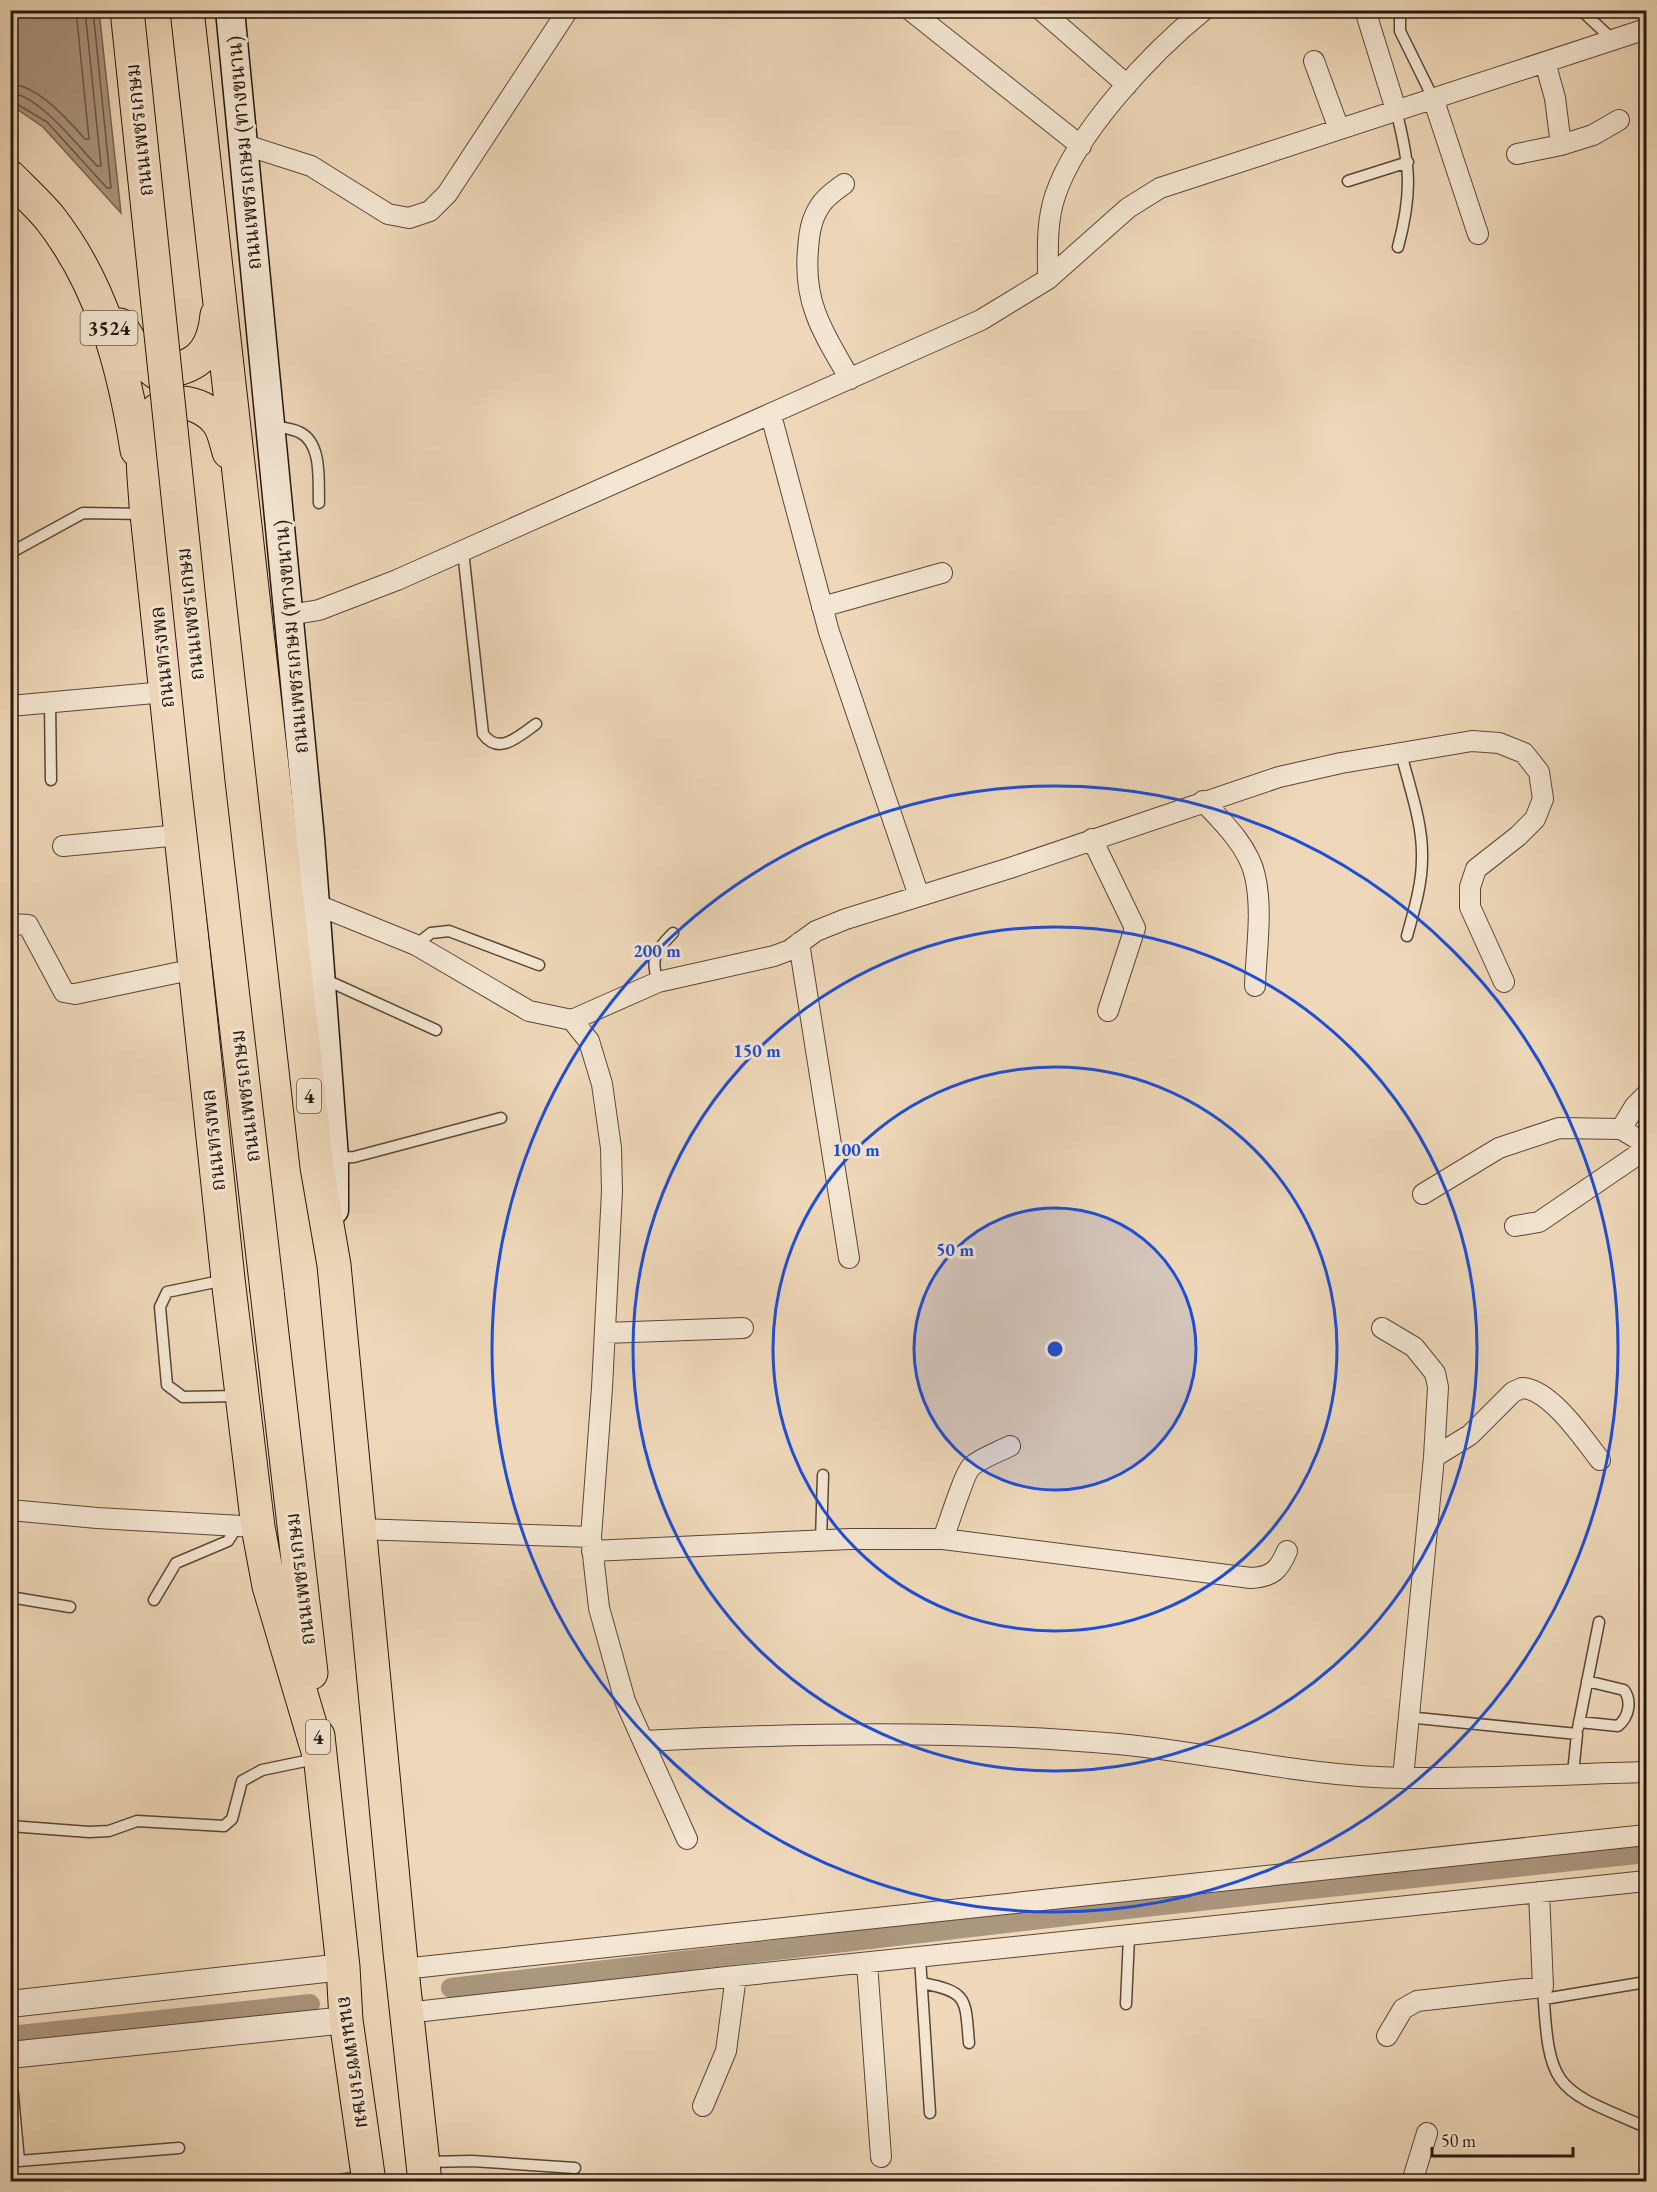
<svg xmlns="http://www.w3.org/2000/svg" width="1657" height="2192" font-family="'EB Garamond','Noto Serif Thai',serif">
<rect width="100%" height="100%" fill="#eed8b9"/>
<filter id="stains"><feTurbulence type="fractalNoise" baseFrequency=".00333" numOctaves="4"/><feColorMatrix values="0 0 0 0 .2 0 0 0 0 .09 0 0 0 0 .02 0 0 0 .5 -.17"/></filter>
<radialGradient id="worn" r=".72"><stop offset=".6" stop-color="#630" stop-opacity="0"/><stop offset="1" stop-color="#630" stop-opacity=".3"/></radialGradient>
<path fill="#ab967e" stroke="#776350" stroke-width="1.5" d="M10 11H99L121 213 43 127 11 105Z"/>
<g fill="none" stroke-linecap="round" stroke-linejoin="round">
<path stroke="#6a5645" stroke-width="1.5" d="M10 84C38 85 68 120 85 139H89L76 10
M10 93C38 94 78 146 97 166H101L85 10
M10 100 47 122 107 188H111L93 10"/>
<path stroke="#ab967e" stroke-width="20" d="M451 1988 1126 1909 1646 1853
M10 2036 310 2004"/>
<g stroke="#5a4637" stroke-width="13">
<path id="service" d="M1400 10V31L1433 98
M1581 10 1613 40
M1396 110C1410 165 1413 191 1398 247
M1348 181 1408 162
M271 426C280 427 291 428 299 432 323 443 318 482 319 503
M10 538 16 550
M463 551 483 734C499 756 519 736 536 724
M10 553 83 513 144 514
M50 702 51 780
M1401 753C1409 786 1423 823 1422 858 1422 885 1414 910 1407 936
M416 945 431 933 449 931 539 965
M324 979 436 1030
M658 982C650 958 655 951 673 933
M336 1158 354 1157 501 1118
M225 1280 167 1292 160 1307 167 1385 183 1397 238 1396
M821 1540 823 1475
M10 1597 70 1607
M154 1600 176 1563 228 1541 237 1527
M1407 1717 1577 1734 1573 1773
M1579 1722 1618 1726C1629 1717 1632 1701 1624 1690L1587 1681
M1578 1728 1599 1622
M10 1826 89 1832 109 1831 137 1821 224 1826 232 1819 242 1781 262 1770 315 1759
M920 1958 930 2113
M922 1983C969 1992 965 1999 969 2043
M1543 1987C1549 2091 1554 2088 1646 2127
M1544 1999 1646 1982
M1126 2004 1129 1936
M10 2063 19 2161H10
M19 2161 179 2148
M426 2162 472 2161 575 2168
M328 2182 366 2176"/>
</g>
<g stroke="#5a4637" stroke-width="22">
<path id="minor" d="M910 10 1081 146
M1041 10 1127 85
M1365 10 1396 110
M1314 61 1339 129
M1433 98 1478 234
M242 144 311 166 388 214 409 218 430 211 447 194 568 10
M1561 145 1593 135 1619 120
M1517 154 1561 145 1555 98 1545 62
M844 184C836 190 825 197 820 206 811 219 809 234 808 250 803 304 824 334 850 379
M1048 279C1048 252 1046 223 1055 196 1076 132 1152 52 1204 10
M771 415 829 632 919 896
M822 607 942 573
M289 615 319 610 397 580 981 320 1048 279 1128 208 1160 188 1646 29
M10 706 165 692
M1203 801C1222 821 1249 847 1255 876 1263 911 1256 951 1255 986
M1092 839 1135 928 1108 1011
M63 846 180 835
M315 904 416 945 529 1011 572 1020 658 982 774 956 790 950 816 931 846 919 1010 868 1279 777 1341 763 1472 741 1499 743 1524 753 1539 772 1543 799 1535 819 1518 836 1476 869 1470 887V907L1504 982
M10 924 28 925 64 992 75 994 195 969
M799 943 849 1258
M572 1020 589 1041 602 1084 611 1148 612 1191 602 1388 591 1537 599 1608 625 1701 687 1839
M1621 1129 1635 1106 1646 1095
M1423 1194 1499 1148 1559 1128 1621 1129 1646 1144
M1515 1226 1539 1222 1646 1149
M1382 1328 1414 1347 1435 1373 1438 1387 1434 1457 1403 1778
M605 1333 743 1328
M1434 1457 1470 1435 1513 1392 1522 1388C1550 1389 1583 1438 1600 1460
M10 1510 97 1518 258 1527
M359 1529 591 1537
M943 1539 1251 1578C1272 1577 1279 1570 1287 1551
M592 1551 850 1539H943C948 1526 965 1471 972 1466 983 1457 998 1452 1010 1446
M643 1741C801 1733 960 1730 1118 1744 1213 1753 1307 1777 1404 1778 1485 1779 1566 1774 1646 1772
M867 1963 881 2157
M403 1969 1646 1835
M406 2013 736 1976 1646 1881
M1387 2036 1403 2009 1417 2001 1543 1987 1539 1892
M703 2106 726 2051 736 1976
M1412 2182 1427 2133"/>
</g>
<g stroke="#5a4637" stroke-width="28">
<path id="tertiary" d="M10 2004 343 1967
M10 2055 346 2020"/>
</g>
<g stroke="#29160c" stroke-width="31">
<path id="secondary" d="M230 10 310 838 334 1158V1210"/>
</g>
<g stroke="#29160c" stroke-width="35">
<path id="trunk" d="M187 10 317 1167 334 1265 400 1952 425 2182
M10 177C23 190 37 203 49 217 102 284 124 367 137 450
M120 325 141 360 156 372C195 370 213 355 217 315
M229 452C226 442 224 430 218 422 201 399 162 394 148 422 139 440 145 484 146 505L228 1279 258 1527 269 1586 320 1758
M267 1291 311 1673
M318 1736 343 1967 346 2020 369 2182"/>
</g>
<use href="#service" stroke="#f4e6d2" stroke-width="10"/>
<use href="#minor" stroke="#f4e6d2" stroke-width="20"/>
<use href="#tertiary" stroke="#f4e6d2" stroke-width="26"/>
<use href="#secondary" stroke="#f4e6d2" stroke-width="28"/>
<use href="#trunk" stroke="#eed8b9" stroke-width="33"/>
<g stroke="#29160c" stroke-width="35" stroke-linecap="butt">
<path id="trunk-bridge" d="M127 10 208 782 267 1291"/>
</g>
<use href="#trunk-bridge" stroke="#eed8b9" stroke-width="33"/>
</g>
<circle cx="1055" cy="1349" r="141" fill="#1d4ed8" fill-opacity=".12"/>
<g fill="none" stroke="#1d4ed8" stroke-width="3">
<circle cx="1055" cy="1349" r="141"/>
<circle cx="1055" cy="1349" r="282"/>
<circle cx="1055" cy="1349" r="422"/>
<circle cx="1055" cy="1349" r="563"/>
</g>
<g text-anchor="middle" stroke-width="6" stroke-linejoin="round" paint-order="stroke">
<g fill="#f4e6d2" stroke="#665447" stroke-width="1.5">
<rect x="80.5" y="311" width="57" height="34" rx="4.5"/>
<rect x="297" y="1079" width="24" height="34" rx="4.5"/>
<rect x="306" y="1720" width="24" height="34" rx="4.5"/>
</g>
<g font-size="20" font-weight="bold" fill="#29160c">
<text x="109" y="335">3524</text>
<text x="309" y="1103">4</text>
<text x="318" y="1744">4</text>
</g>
<g font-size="21" fill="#29160c" stroke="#f4e6d2">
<text transform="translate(139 130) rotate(-96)" y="7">ถนนเพชรเกษม</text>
<text transform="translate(244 153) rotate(-95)" y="7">ถนนเพชรเกษม (ทางขนาน)</text>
<text transform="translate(190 614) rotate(-96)" y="7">ถนนเพชรเกษม</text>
<text transform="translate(291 637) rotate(-95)" y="7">ถนนเพชรเกษม (ทางขนาน)</text>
<text transform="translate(162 657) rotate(-96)" y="7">ถนนทรงพล</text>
<text transform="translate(245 1096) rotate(-97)" y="7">ถนนเพชรเกษม</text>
<text transform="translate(213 1140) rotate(-96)" y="7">ถนนทรงพล</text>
<text transform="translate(300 1579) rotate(-97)" y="7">ถนนเพชรเกษม</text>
<text transform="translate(354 2062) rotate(82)" y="7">ถนนเพชรเกษม</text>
</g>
</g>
<circle cx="1055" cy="1349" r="9" fill="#1d4ed8" stroke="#f4e6d2" stroke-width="3"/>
<g font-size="18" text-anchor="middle" font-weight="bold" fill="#1d4ed8" stroke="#f4e6d2" stroke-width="6" stroke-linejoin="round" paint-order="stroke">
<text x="657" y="957">200 m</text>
<text x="757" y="1057">150 m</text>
<text x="856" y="1156">100 m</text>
<text x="955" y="1256">50 m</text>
</g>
<rect width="1657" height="2192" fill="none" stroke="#eed8b9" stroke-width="36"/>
<rect x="12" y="12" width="1633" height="2168" fill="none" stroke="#29160c" stroke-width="3"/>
<rect x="18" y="18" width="1621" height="2156" fill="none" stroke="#29160c" stroke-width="1.5"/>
<path d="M1432 2147v9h141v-9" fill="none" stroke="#29160c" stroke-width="3"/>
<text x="1441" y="2147" font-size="18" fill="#29160c" stroke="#f4e6d2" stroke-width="4.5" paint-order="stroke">50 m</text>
<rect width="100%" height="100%" filter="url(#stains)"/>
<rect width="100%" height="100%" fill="url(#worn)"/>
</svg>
